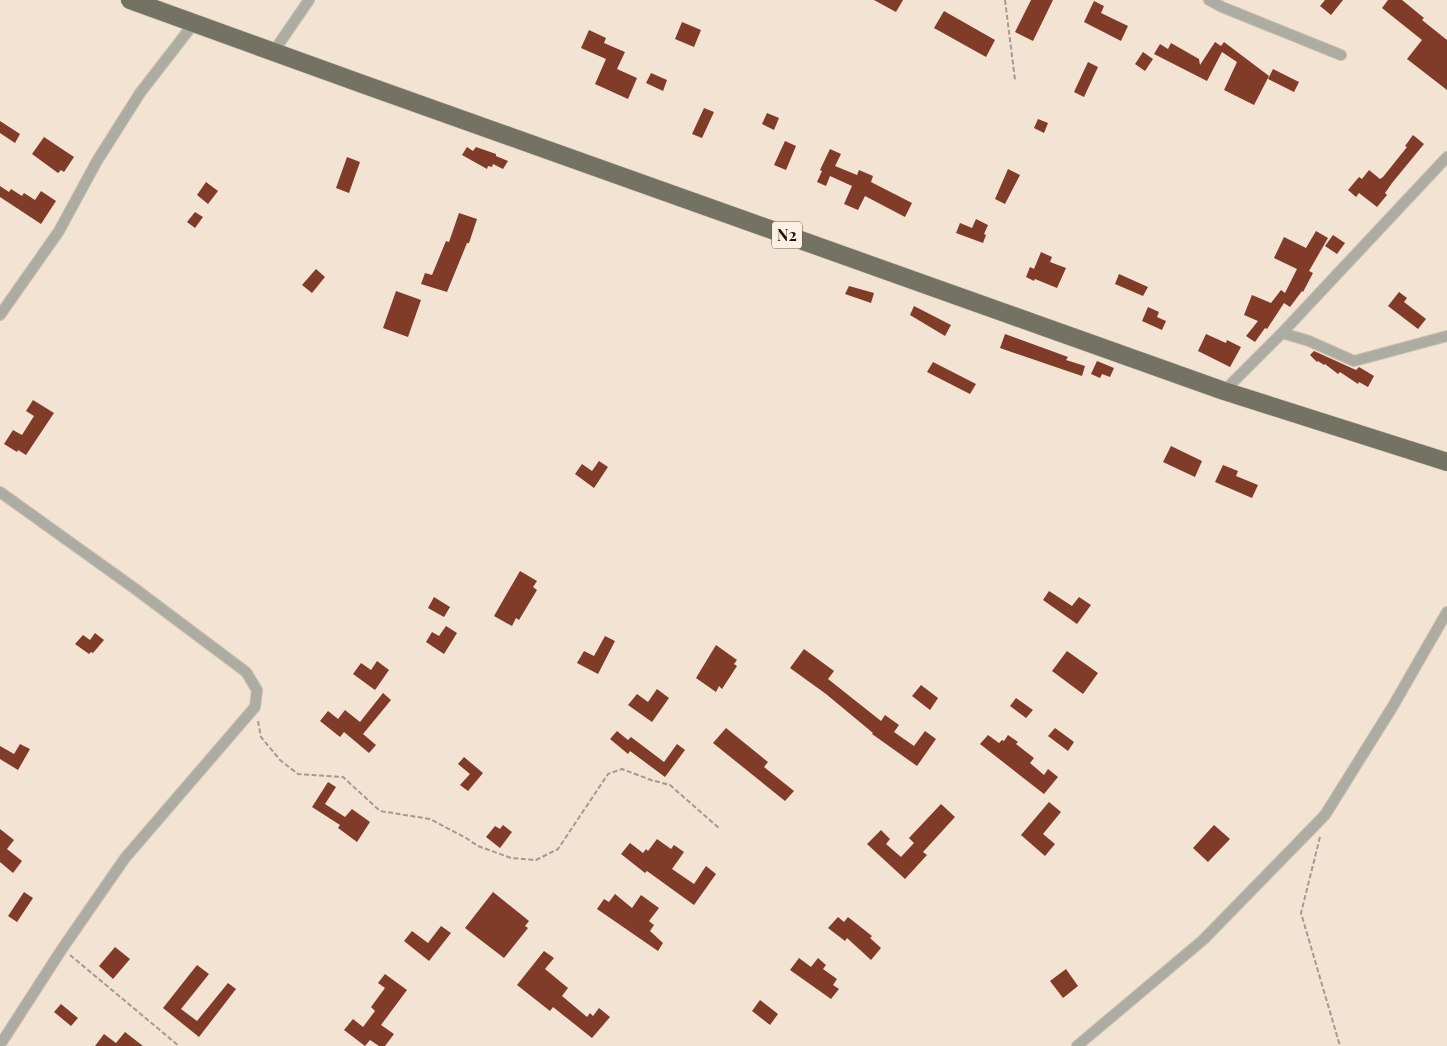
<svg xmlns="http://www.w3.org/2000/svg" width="1447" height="1046" font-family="'Playfair Display',serif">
<rect width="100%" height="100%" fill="#f2e3d3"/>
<path fill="#803b29" d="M874 0H903L896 12Z
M1031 0H1053L1033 41 1015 32Z
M1325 0H1343L1331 15 1320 6Z
M1388 0H1402L1424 18 1422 20 1447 40V90L1407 59 1422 40 1382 8Z
M1094 1 1104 6 1101 13 1128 26 1121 41 1084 22Z
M944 11 995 40 986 57 934 28Z
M682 22 701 30 694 47 675 39Z
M589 30 606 38 604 43 625 52 617 69 637 78 628 99 595 84 606 59 581 48Z
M1215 42 1221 46 1224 42 1269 76 1254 105 1224 90 1237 62 1222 52 1207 81 1154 54 1160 44 1168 49 1171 43 1199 59 1200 65Z
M1143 52 1153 59 1145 71 1135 64Z
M1088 62 1098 67 1084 97 1074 92Z
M1273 69 1299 82 1294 92 1268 79Z
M651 73 667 80 663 91 646 83Z
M704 108 714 112 702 138 692 134Z
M767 113 779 118 774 130 762 124Z
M1038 119 1048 123 1044 133 1034 128Z
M0 121 20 134 15 143 0 133Z
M1413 135 1424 144 1392 183 1385 193 1387 195 1377 207 1359 193 1356 197 1348 190 1359 177 1362 179 1369 170 1380 179 1383 177 1407 147 1405 146Z
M44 137 74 157 64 172 61 170 58 173 32 154Z
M785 141 796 146 786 170 774 165Z
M467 147 473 151 476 147 496 154V156L508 161 503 169 493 164 492 167 488 166 487 169 462 155Z
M830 149 841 154 835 166 857 175 859 170 873 176 871 182 912 203 905 217 865 196 858 210 844 204 852 186 830 176 826 186 817 182 822 171 820 170Z
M347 157 360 162 349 193 336 188Z
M1008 169 1020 175 1005 204 995 199Z
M206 182 218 191 208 204 197 195Z
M0 186 9 192 11 189 22 196 24 193 35 200 41 191 56 201 41 224 0 197Z
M195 212 203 217 195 228 187 222Z
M459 213 477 219 469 243H467L447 292 421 284 425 273 432 275 446 241 449 242Z
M976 219 988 225 984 234 986 235 983 243 956 233 960 223 972 228Z
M1316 231 1328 238 1309 271 1313 273 1303 292 1302 291 1290 307 1284 303 1267 329 1265 328 1255 342 1246 336 1258 321 1244 315 1252 295 1271 303 1281 290 1285 293 1297 269 1274 258 1284 237 1306 248Z
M1333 235 1345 243 1337 254 1325 246Z
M1041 252 1052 257 1050 262 1066 268 1057 288 1035 279 1034 281 1026 277 1030 267 1034 269Z
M316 269 325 277 312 293 302 285Z
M1119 274 1148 287 1143 296 1115 284Z
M849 286 874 293 871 303 845 294Z
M396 291 421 300 408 337 383 328Z
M1399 292 1407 298 1404 302 1426 319 1418 329 1388 306Z
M914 306 951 325 945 336 910 315Z
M1148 307 1159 312 1157 317 1166 321 1162 330 1142 321Z
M1005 334 1068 357 1066 360 1085 366 1082 376 1000 348Z
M1206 334 1226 343 1227 340 1241 347 1230 367 1198 351Z
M1314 351 1356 370 1359 367 1374 376 1368 387 1359 382 1358 384 1340 372 1338 374 1325 364 1324 365 1318 361 1317 362 1310 355Z
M1097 361 1114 368 1110 377 1102 374 1100 378 1091 374Z
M933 362 976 384 970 394 927 372Z
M33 400 54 413 26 455 18 450 17 452 4 444 13 430 22 435 34 416 26 411Z
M1171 446 1202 461 1195 477 1163 462Z
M599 461 608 467 594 488 575 474 582 464 592 471Z
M1223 465 1238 471 1236 476 1258 485 1252 498 1215 482Z
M520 571 537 581 533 587 537 590 519 620 516 618 512 626 494 616Z
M1049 591 1072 606 1079 597 1091 605 1077 624 1043 600Z
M434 597 450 607 444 617 428 608Z
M446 626 457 633 444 654 426 642 432 632 439 636Z
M95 633 104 640 93 653 91 652 89 654 75 644 83 635 90 640Z
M605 636 615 641 598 674 577 663 584 651 594 656Z
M716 645 737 660 734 664 737 666 722 689 719 686 716 692 696 678Z
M804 649 834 671 828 679 881 721 885 715 899 725 894 732 914 746 925 731 936 739 917 766 872 734 873 733 826 694 790 668Z
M1067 651 1098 673 1083 694 1052 671Z
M377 661 389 670 375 690 353 674 361 663 371 670Z
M921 685 938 698 930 710 912 696Z
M657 689 669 698 652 722 628 705 637 694 648 702Z
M383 693 391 700 363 734 376 745 369 753 344 732 340 737 320 721 328 711 338 719 345 710 360 722Z
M1016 698 1033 710 1026 718 1010 706Z
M726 728 768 762 764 767 794 791 785 801 713 743Z
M1055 728 1074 742 1068 751 1048 736Z
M617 731 628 740 631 737 664 762 677 744 685 750 665 777 630 751 628 754 610 739Z
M988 735 999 743 1002 740 1004 741 1008 735 1018 742 1016 744 1034 758 1030 763 1044 775 1048 769 1058 777 1044 794 980 744Z
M20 744 30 749 18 770 0 759V746L14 754Z
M464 757 483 773 468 791 460 785 470 774 458 764Z
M328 782 336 787 325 804 345 817 352 809 370 822 357 842 338 828 340 825 312 807Z
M1049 802 1061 812 1043 834 1055 844 1045 856 1021 835Z
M941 804 955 817 923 852 927 855 905 879 867 844 881 830 890 839 886 844 901 857 914 843 909 838Z
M503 825 512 832 500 848 486 837 495 826 500 829Z
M1214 825 1230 839 1208 862 1193 848Z
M0 829 14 840 7 849 22 861 13 873 0 862Z
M657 839 671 849 674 845 684 852 672 869 694 884 706 866 716 874 694 905 647 871 645 873 621 854 630 843 643 853 646 849 648 851Z
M24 892 33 898 17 922 8 916Z
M493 892 529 921 525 926 528 928 504 958 465 928Z
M615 894 632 908 641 895 659 908 649 921 654 925 650 931 663 943 658 951 597 909 604 899 609 902Z
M838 917 844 922 848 917 872 936 870 938 881 948 871 960 847 938 845 941 828 928Z
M441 926 451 933 429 961 404 941 412 931 428 943Z
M115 947 130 959 113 979 99 966Z
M544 951 554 958 545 969 568 988 562 996 587 1017 590 1013 593 1016 599 1008 610 1017 592 1038 553 1007 550 1011 517 985Z
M799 958 811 967 818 958 826 965 823 969 837 979 833 985 839 989 831 999 790 970Z
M197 965 209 974 181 1009 197 1021 228 983 236 989 199 1037 163 1008Z
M1066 969 1078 986 1063 998 1050 981Z
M385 974 407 990 381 1025 394 1034 385 1046H379L370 1040 365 1046 344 1030 353 1019 363 1027 375 1011 371 1007 385 988 378 983Z
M760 1000 778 1014 770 1025 752 1011Z
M61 1004 78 1018 71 1026 54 1012Z
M125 1032 143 1046H95L104 1034 116 1043Z"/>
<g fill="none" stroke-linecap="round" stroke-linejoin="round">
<g stroke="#cbbeb0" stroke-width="12">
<path id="minor" d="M1209 0 1222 7 1341 55
M274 51 309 0
M0 315 59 231 97 161 140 93 195 22
M1282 333 1309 341 1354 361 1447 336
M1224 391 1282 333 1447 157
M0 492 134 588 246 672 257 690 255 707 125 858 62 949 0 1045
M1077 1046 1203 940 1325 815 1393 706 1447 612"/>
</g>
<g stroke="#cbbeb0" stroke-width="19">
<path id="trunk" d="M130 0 368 86 1224 391 1447 462"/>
</g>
<path stroke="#a59a8d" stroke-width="2" stroke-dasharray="5 2.5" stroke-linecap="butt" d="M1005 0 1015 80
M258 721 261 737 280 760 298 774 343 777 380 811 430 819 466 838 478 846 511 858 536 860 558 849 608 774 622 769 651 780 670 785 720 829
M1320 837 1301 913 1340 1046
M70 955 179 1046"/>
<use href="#minor" stroke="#acaca3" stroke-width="10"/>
<use href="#trunk" stroke="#747262" stroke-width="18"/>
</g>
<g text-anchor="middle" stroke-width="5" stroke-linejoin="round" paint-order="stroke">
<rect fill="#fdf0e3" stroke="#5e574f" stroke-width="1" x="772" y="221.5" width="30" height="27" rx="4"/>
<g font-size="16" font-weight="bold" fill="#1a150f">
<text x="787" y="241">N2</text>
</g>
</g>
</svg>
